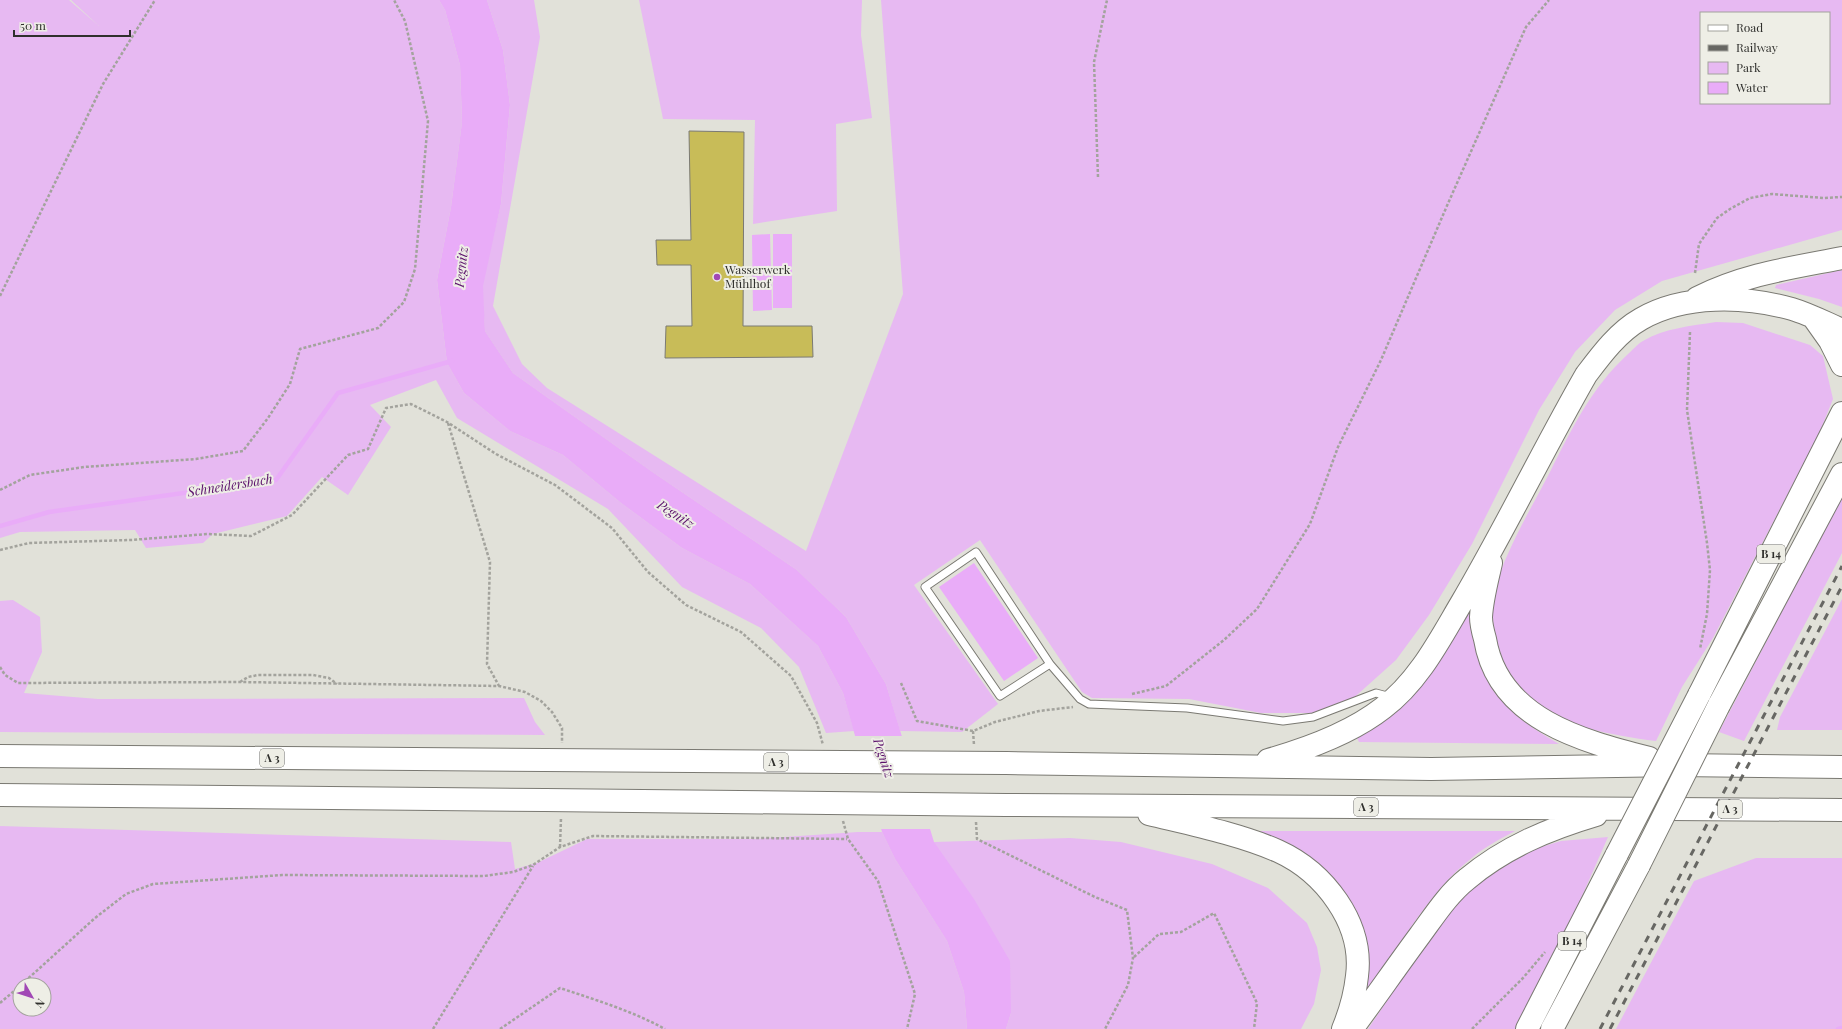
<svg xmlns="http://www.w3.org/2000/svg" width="1842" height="1029" font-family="'Playfair Display',serif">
<rect width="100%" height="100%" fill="#e1e1d9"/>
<path fill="#e7b9f2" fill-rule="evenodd" d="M0 0H69L99 26 71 0H439L445 10 460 65 462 122 451 207 437 280 447 363 464 393 510 431 563 455 621 503 682 548 750 584 818 646 843 693 854 731 826 733 799 667 761 628 682 587 608 509 457 418 436 380 370 405 391 427 348 495 322 477 287 516 213 534 203 543 146 548 135 530 20 532 0 538Z
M487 0H534L540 37 493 306 522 364 547 388 806 551 903 294 881 0H1842V230L1662 281 1615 310 1575 352 1539 410 1472 544 1429 615 1396 660 1348 703 1311 713H1261L1189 699 1092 698 1082 692 980 540 914 585 998 704 962 732 900 731 886 684 846 617 797 570 654 473 513 373 485 331 482 286 501 204 510 105 503 50ZM1701 13H1829V103H1701Z
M639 0H862L861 35 872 118 836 124 837 211 753 224 755 120 663 119Z
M1842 270V307L1819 299 1775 288 1776 285Z
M1716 322 1743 323 1810 345 1823 356 1833 399 1819 434 1713 638 1682 687 1656 741C1609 735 1551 725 1518 689 1509 679 1503 662 1499 649 1491 627 1491 601 1498 579 1511 541 1532 507 1550 472 1571 430 1592 387 1627 355 1632 351 1637 344 1643 341 1665 328 1691 326 1716 322Z
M1842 497V553L1744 741 1719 732Z
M1842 599V730H1777L1780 717Z
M13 600 40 617 42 652 24 693 98 699 524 698 535 722 545 735 0 732V601Z
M1472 604C1473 678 1496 708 1559 744L1359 742 1357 738C1370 731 1383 723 1395 713 1429 683 1451 643 1472 604Z
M0 826 511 842 515 869 537 863 587 839H755L858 832H882L895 859 947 941 964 992 967 1029H0ZM20 985H44V1009H20Z
M1259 831H1515C1500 839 1485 847 1473 857 1429 891 1397 950 1366 995 1367 985 1368 975 1368 965 1368 917 1336 871 1295 848 1283 842 1271 837 1259 831Z
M1608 837 1572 919 1515 1029H1368L1421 950 1468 890 1495 869 1522 854 1541 847 1561 841Z
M1070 838 1121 842 1212 864 1268 888 1307 923 1317 947 1321 970 1314 1004 1301 1029H1006L1011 1013 934 842Z
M1756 858H1842V1029H1616L1694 881Z"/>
<path fill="#e9acf8" d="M439 0H487L503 50 510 105 501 204 483 286 485 331 513 373 654 473 797 570 846 617 886 684 934 842 974 899 1010 961 1011 1013 1006 1029H967L964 992 947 941 895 859 882 832 843 693 818 646 750 584 682 548 621 503 563 455 510 431 464 393 447 363 437 280 451 207 462 122 460 65 445 10Z
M770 234 772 310 753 311 752 235Z
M773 234H792V308H773Z
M974 563 1038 658 1004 681 939 587Z"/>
<path fill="#e1e1d9" d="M853 736H904L932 829H879Z"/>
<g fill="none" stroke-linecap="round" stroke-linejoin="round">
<path stroke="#e9acf8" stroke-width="4.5" d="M0 526 49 512 276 480 338 393 452 361
M1838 1029 1842 1028"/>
</g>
<path fill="#c8bc58" stroke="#7b7a74" d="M689 131 744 132 743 326H812L813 357 665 358 666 326H692L691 265H657L656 240H691Z"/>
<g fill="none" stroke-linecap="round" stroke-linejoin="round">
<g stroke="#7a7972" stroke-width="9">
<path id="service" d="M1050 664 1000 696 925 587 976 552 1050 664 1080 699 1089 704 1187 708 1283 721 1313 717 1376 693 1391 697"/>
</g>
<g stroke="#7a7972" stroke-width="24">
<path id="primary" d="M1699 695 1842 413
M1719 705 1842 474
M1527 1029 1617 854
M1552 1029 1639 865"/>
</g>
<g stroke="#7a7972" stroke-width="24">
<path id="motorway" d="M1697 298C1745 274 1791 268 1842 258
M1813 317 1830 341 1842 365
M1491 563C1487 581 1482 599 1481 617 1481 624 1483 632 1485 639 1498 719 1582 741 1649 758
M0 756 545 760
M1268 760C1307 749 1351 733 1383 708 1419 681 1440 639 1462 602 1506 527 1543 450 1586 375 1601 355 1618 332 1641 319 1684 294 1745 296 1792 309 1809 314 1826 323 1842 330
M1006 763 1431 769 1678 765 1842 767
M0 795 545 800
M1006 805 1842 810
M1149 814C1190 824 1239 834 1278 851 1324 872 1364 923 1357 976 1355 995 1350 1012 1343 1029
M1352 1029C1375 998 1397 966 1420 935 1434 916 1448 894 1467 879 1505 847 1549 829 1596 815"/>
</g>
<path stroke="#a3a39d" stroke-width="2.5" stroke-dasharray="3 2" stroke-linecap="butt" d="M1098 177 1094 62 1107 0
M1695 273 1699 244 1717 218 1730 209 1750 198 1772 194 1823 198 1842 197
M0 296 103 84 155 0
M1690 332 1687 410 1707 543 1710 570 1707 614 1700 649
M448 423 490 562 487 664 499 686
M0 490 30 475 84 467 196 459 243 451 268 418 290 384 300 349 378 328 404 302 415 269 428 121 405 21 394 0
M0 550 29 543 131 540 208 534 251 536 292 515 348 455 368 449 386 408 411 404 447 422 496 454 555 485 612 528 648 572 686 605 741 632 791 676 817 723 823 745
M0 667 5 675 18 683 240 682 499 686 525 692 541 701 552 712 562 728V743
M240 682 248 677 258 675H313L329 678 337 684
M901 683 917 721 973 731 995 722 1039 711 1073 707
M1132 694 1166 686 1224 640 1257 609 1310 524 1338 447 1381 360 1446 208 1526 27 1549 0
M973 731 974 745
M843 821 848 839 878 881 915 994 907 1029
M976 822 977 839 1095 897 1127 910 1133 958 1128 985 1105 1029
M560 847 561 818
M1134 957 1159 934 1181 932 1214 913 1257 1003 1254 1029
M21 985 95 918 126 894 153 884 282 875 484 876 513 872 533 865 560 847 593 836 847 839
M0 1003 20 986
M433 1029 533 866
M500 1029 560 988C596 1000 632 1011 665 1029
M1472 1029 1523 978 1545 952"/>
<use href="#service" stroke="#fff" stroke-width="7"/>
<use href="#primary" stroke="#fff" stroke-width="22"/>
<use href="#motorway" stroke="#fff" stroke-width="22"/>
<path stroke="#676763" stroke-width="3" stroke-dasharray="7 7" stroke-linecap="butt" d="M1600 1029 1842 566
M1610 1029 1842 586"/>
<g stroke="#7a7972" stroke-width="24" stroke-linecap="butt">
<path id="primary-bridge" d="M1617 854 1699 695
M1639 865 1719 705"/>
</g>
<g stroke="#7a7972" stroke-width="24" stroke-linecap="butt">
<path id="motorway-bridge" d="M545 760 1006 763
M545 800 1006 805"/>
</g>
<use href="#primary-bridge" stroke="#fff" stroke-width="22"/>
<use href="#motorway-bridge" stroke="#fff" stroke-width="22"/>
</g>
<circle fill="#a148b5" stroke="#eeeee6" stroke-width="1.5" cx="717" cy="277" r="4"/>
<g text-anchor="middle" stroke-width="4" stroke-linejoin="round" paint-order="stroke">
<g fill="#eeeee6" stroke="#696964" stroke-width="1">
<rect x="1757" y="545" width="28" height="18" rx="3"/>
<rect x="260" y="749" width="24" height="18" rx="3"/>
<rect x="764" y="753" width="24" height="18" rx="3"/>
<rect x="1354" y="798" width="24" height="18" rx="3"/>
<rect x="1718" y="800" width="24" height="18" rx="3"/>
<rect x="1558" y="932" width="28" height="18" rx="3"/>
</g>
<g font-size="11" font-weight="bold" fill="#30302d">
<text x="1771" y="558">B 14</text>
<text x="272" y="762">A 3</text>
<text x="776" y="766">A 3</text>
<text x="1366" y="811">A 3</text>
<text x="1730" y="813">A 3</text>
<text x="1572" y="945">B 14</text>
</g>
<g font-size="12" fill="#30302d" stroke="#eeeee6" text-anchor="start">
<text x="725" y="274">Wasserwerk<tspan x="725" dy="14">Mühlhof</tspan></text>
</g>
<g font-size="13" font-style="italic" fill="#5c126c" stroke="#eeeee6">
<text transform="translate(461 267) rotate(-84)" y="5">Pegnitz</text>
<text transform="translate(230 485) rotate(-9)" y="5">Schneidersbach</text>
<text transform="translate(676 514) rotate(33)" y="5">Pegnitz</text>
<text transform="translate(884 758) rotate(72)" y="5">Pegnitz</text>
</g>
</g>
<rect x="1700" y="12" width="130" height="92" fill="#eeeee6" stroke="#a2a29c"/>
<rect x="1708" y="25" width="20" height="6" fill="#ffffff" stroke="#a2a29c"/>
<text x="1736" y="32" font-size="12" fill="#30302d">Road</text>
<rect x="1708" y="45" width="20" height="6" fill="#676763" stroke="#a2a29c"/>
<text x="1736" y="52" font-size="12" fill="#30302d">Railway</text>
<rect x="1708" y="62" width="20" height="12" fill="#e7b9f2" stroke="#a2a29c"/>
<text x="1736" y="72" font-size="12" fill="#30302d">Park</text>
<rect x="1708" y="82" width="20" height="12" fill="#e9acf8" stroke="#a2a29c"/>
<text x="1736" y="92" font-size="12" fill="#30302d">Water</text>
<g transform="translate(32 997) rotate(129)"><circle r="19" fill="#eeeee6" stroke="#a2a29c"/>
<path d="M0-3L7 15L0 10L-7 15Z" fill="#a148b5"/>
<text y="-6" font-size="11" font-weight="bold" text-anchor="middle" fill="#30302d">N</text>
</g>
<path d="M14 30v6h116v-6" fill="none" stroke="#30302d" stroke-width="2"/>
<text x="20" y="30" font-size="12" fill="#30302d" stroke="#eeeee6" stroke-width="3" paint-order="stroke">50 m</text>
</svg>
